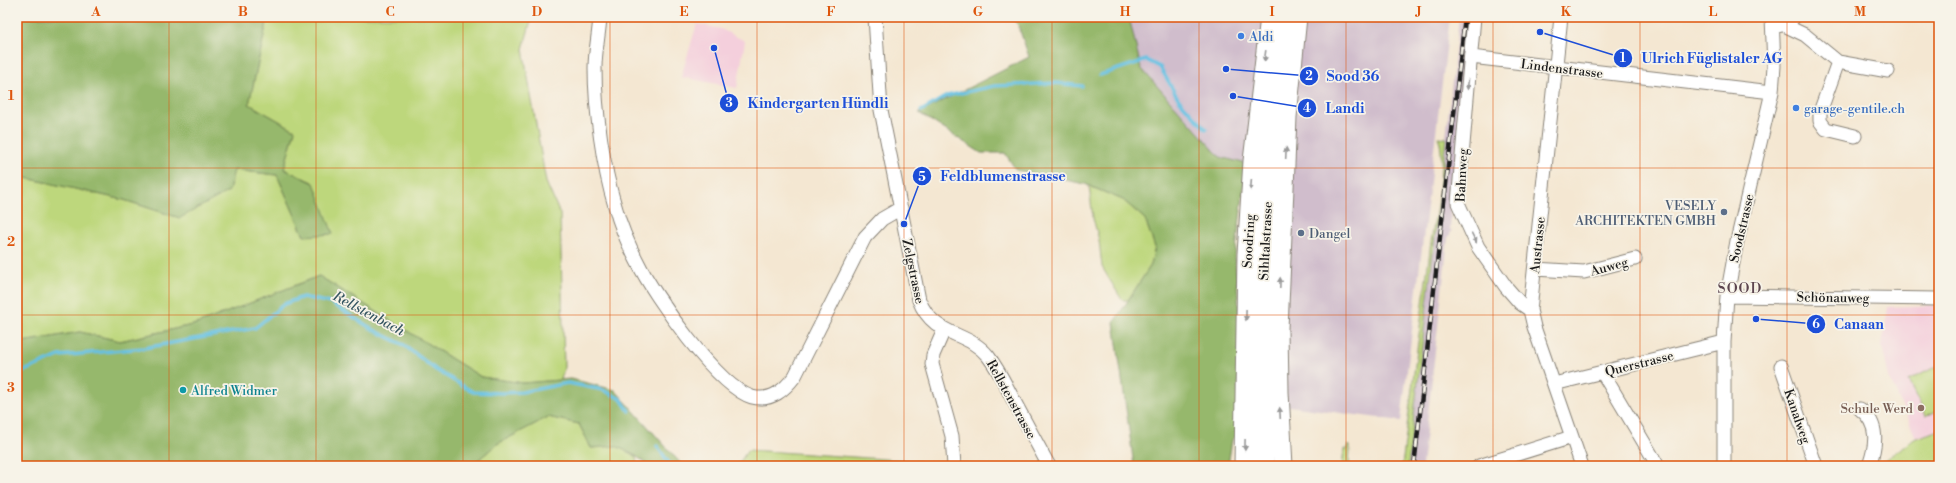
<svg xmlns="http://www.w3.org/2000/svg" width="1956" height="483" font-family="'Libre Bodoni',serif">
<rect width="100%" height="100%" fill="#f7f3e8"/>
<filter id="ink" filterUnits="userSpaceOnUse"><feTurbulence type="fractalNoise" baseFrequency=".025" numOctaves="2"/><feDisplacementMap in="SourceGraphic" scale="8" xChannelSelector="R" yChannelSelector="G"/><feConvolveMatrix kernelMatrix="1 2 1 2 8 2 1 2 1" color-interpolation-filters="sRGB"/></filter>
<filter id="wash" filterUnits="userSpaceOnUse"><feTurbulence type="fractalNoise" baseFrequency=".012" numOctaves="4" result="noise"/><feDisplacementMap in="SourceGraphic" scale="16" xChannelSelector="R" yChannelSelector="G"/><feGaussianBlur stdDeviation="0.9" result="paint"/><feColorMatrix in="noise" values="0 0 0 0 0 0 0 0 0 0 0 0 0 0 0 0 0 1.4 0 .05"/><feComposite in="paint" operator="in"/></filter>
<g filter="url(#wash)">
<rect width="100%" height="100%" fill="#f4e7d2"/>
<path fill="#f4cfdc" d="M697 24 721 29 745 41 737 88 681 77Z
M1939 305V466H1880V463L1916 438 1889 377 1882 346 1888 307Z"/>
<path fill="#d0bdcc" d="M1129 17H1450L1401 421 1282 405 1247 164 1220 157 1141 68Z
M1459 17H1471L1452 201 1450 230H1452L1448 238 1422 466H1408L1442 175Z"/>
<path fill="#bdd77c" stroke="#6c7a4c" d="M268 17H532L523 49 546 182 560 214 564 368 561 380 523 383 481 377 319 276 197 324 120 341 80 332 17 343V182L22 177 124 200 180 218 234 170 277 175 304 236 314 183 284 169 295 130 249 104Z
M1438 137 1446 138 1442 175 1408 466H1402L1431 242C1435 218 1447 157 1438 137Z
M1089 186 1123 200 1145 219 1155 247 1151 265 1128 300H1122L1102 267 1099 240 1093 218Z
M1939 365V410L1926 416 1908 381Z
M548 417 579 424 591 448 616 446 636 456 637 466H471L497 444Z
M1939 430V466H1880V463L1916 438Z
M1348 445 1350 446 1349 465 1353 466H1342L1344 449 1347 450Z
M748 450 899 460 920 462 912 466H737Z"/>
<path fill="#96b86c" stroke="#596a44" d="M17 17H268L249 104 295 130 284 169 314 183 333 234 304 236 277 175 234 170 229 191 180 218 124 200 22 177 17 182Z
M1010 17H1129L1141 68 1220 157 1247 164 1235 257 1239 310 1238 435 1232 440 1228 466H1134L1114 322 1151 265 1155 247 1145 219 1123 200 1085 184 1016 170 1005 153H981L919 113 1029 57 1018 25Z
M319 276 481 377 523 383 571 379 615 390 683 466H649L636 456 616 446 591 448 579 424 548 417 497 444 471 466H17V343L80 332 120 341 197 324Z"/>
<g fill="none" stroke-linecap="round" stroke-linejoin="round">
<path stroke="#65c1e3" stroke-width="3.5" d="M1100 75 1146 60 1160 67 1179 100 1206 129
M921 111 947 96 994 86 1056 83 1082 86
M17 374 59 356 144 348 255 328 284 304 303 297 331 303 374 330 404 345 436 370 473 392 502 393 522 392 568 383 603 390 621 399 629 411
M657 446 671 466"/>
</g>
</g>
<g filter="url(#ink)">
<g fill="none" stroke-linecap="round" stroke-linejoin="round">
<g stroke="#888277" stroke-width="15">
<path id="street" d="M600 17C599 34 595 51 595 68 595 109 603 167 615 206 620 225 629 246 638 263 654 296 718 387 752 397 772 402 785 389 795 376L865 237 882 219 901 208
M875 17 881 110 919 300C934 338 967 330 988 356 999 370 1006 386 1014 401 1026 423 1037 444 1049 466
M1474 17 1458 203 1478 247 1506 287 1520 303 1530 310
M1561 17 1530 310 1534 327 1582 466
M1784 25 1805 35 1838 62 1888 71
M1777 26C1785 25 1790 23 1794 17
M1471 57 1772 92
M1838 62 1820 112V121L1826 129 1855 136
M1535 269 1584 272 1635 259
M1727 296 1939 299
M944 330 933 355 932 364 952 436 954 466
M1781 366 1816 466
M1602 372 1658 466
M1554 384 1724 342
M1860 409C1880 424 1876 446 1869 466
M1479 466 1572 437
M1724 466V342L1727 296 1737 241 1772 92 1774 66 1772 17"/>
</g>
<g stroke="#888277" stroke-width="21">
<path id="secondary" d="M1244 466 1247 254 1253 161 1270 17
M1283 466 1279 392 1278 329 1287 117 1297 17"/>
</g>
<g stroke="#888277" stroke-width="23">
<path id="primary" d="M1263 466 1262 306 1266 211 1272 108 1284 17"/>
</g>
<use href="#street" stroke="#fff" stroke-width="13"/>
<use href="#secondary" stroke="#fff" stroke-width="19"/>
<use href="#primary" stroke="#fff" stroke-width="21"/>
<g stroke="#1c1c1c" stroke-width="4.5">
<path id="rail" d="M1414 466 1465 17"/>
</g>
<use href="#rail" stroke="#f7f3e8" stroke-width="3" stroke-dasharray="9" stroke-linecap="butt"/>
</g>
<defs><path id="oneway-solid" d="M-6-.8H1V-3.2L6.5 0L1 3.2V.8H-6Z"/></defs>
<g fill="#999">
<use href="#oneway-solid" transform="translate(1265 56) rotate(98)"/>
<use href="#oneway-solid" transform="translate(1468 84) rotate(96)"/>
<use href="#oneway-solid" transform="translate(1286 153) rotate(-87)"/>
<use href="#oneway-solid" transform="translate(1251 185) rotate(94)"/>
<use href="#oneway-solid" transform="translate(1474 238) rotate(63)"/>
<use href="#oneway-solid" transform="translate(1280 283) rotate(-88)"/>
<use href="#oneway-solid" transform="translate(1246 315) rotate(91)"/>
<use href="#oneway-solid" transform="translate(1280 413) rotate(-93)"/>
<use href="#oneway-solid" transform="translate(1245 445) rotate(91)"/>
</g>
</g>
<path fill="none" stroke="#de560d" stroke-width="1" stroke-opacity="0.55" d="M169 17V466M316 17V466M463 17V466M610 17V466M757 17V466M904 17V466M1052 17V466M1199 17V466M1346 17V466M1493 17V466M1640 17V466M1787 17V466M17 168H1939M17 315H1939"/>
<g fill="#3f7fe0" stroke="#f7f3e8" stroke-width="1.5">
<circle cx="1241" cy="36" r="4"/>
<circle cx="1796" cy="108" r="4"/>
</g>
<g fill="#5c6f8a" stroke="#f7f3e8" stroke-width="1.5">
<circle cx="1724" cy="212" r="4"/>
<circle cx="1301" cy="233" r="4"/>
</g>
<circle fill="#0f9aa8" stroke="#f7f3e8" stroke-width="1.5" cx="183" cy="390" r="4"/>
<circle fill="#8d6e63" stroke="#f7f3e8" stroke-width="1.5" cx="1921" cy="408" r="4"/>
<g text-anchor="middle" stroke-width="3.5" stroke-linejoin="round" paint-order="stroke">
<g font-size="13" fill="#366cbe" stroke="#f7f3e8" text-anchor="start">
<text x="1249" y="41">Aldi</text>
<text x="1804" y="113">garage-gentile.ch</text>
</g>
<g font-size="13" fill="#1c1c1c" stroke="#f7f3e8">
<text transform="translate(1562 68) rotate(7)" y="5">Lindenstrasse</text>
<text transform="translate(1461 175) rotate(-87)" y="5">Bahnweg</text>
<text transform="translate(1741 228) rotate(-77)" y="5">Soodstrasse</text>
<text transform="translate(1248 241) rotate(-87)" y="5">Soodring</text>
<text transform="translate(1265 241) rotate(-87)" y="5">Sihltalstrasse</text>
<text transform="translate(1537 245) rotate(-84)" y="5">Austrasse</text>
<text transform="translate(1609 266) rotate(-15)" y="5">Auweg</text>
<text transform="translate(914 271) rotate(78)" y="5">Zelgstrasse</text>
<text transform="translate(1833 297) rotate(1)" y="5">Schönauweg</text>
<text transform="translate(1639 363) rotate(-14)" y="5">Querstrasse</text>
<text transform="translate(1012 399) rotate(61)" y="5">Rellstenstrasse</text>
<text transform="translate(1798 416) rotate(71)" y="5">Kanalweg</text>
</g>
<g font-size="13" fill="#4e5e75" stroke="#f7f3e8" text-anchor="end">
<text x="1716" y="210">VESELY<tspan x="1716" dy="15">ARCHITEKTEN GMBH</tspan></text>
<text x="1309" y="238" text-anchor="start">Dangel</text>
</g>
<g font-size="13" fill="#0d838f" stroke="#f7f3e8" text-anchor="start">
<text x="191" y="395">Alfred Widmer</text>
</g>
<g font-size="13" fill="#785e54" stroke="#f7f3e8" text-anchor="end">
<text x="1913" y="413">Schule Werd</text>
</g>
<g font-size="14" letter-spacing="1" fill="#5c454f" stroke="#f7f3e8">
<text x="1740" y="293">SOOD</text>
</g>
<g font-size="14" font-style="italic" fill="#365662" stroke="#f7f3e8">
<text transform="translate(369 313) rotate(28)" y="5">Rellstenbach</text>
</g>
</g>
<path fill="none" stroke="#1d4ed8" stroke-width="1.5" d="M1540 32L1623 58M1226 69L1309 76M714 48L729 103M1233 96L1307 108M904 224L922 176M1756 319L1816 324"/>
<g fill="#1d4ed8" stroke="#f7f3e8" stroke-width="1.5">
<circle cx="1540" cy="32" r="4"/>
<circle cx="1226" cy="69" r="4"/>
<circle cx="714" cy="48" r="4"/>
<circle cx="1233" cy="96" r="4"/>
<circle cx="904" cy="224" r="4"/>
<circle cx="1756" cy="319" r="4"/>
<circle cx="1623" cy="58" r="10"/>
<circle cx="1309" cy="76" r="10"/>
<circle cx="729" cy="103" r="10"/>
<circle cx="1307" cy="108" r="10"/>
<circle cx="922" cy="176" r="10"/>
<circle cx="1816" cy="324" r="10"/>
</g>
<g font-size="12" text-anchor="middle" font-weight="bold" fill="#fff">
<text x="1623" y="62">1</text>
<text x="1309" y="80">2</text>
<text x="729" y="107">3</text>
<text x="1307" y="112">4</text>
<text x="922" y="181">5</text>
<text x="1816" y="328">6</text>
</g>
<g font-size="14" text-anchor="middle" font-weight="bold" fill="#1d4ed8" stroke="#f7f3e8" stroke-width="3.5" stroke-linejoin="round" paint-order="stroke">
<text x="1712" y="63">Ulrich Füglistaler AG</text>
<text x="1353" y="81">Sood 36</text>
<text x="818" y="108">Kindergarten Hündli</text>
<text x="1345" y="113">Landi</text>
<text x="1003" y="181">Feldblumenstrasse</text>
<text x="1859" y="329">Canaan</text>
</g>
<rect width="1956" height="483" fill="none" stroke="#f7f3e8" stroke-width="44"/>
<rect x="22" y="22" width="1912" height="439" fill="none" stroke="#de560d" stroke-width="1.5"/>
<g font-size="13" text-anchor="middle" font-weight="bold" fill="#de560d">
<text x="96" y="16">A</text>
<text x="243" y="16">B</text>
<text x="390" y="16">C</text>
<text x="537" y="16">D</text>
<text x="684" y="16">E</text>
<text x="831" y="16">F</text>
<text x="978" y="16">G</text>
<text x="1125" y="16">H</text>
<text x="1272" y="16">I</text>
<text x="1419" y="16">J</text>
<text x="1566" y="16">K</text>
<text x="1713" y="16">L</text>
<text x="1860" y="16">M</text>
<text x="11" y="100">1</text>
<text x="11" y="246">2</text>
<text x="11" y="392">3</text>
</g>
</svg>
